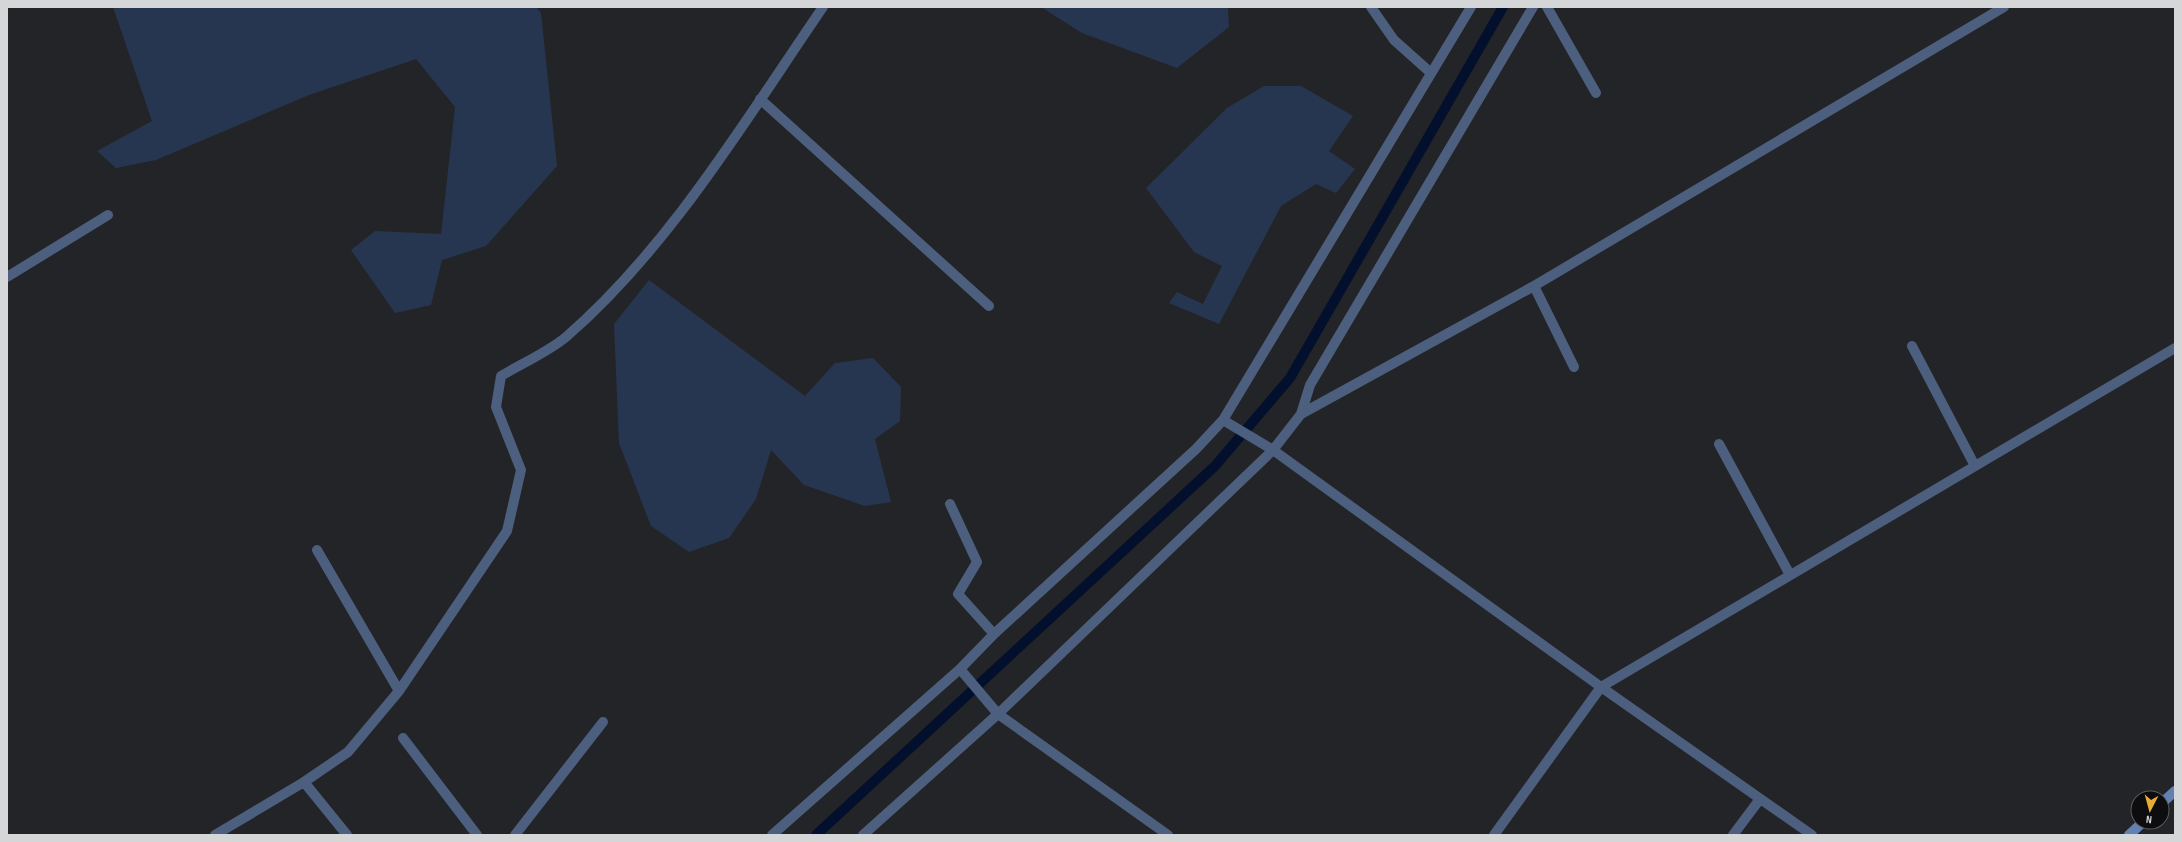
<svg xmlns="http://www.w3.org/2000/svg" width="2182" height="842" font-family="'Sofia Sans Condensed',sans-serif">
<rect width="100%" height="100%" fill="#232427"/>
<path fill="#273650" d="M113 7H536L541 13 557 166 486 246 442 260 431 305 395 313 351 250 375 231 441 234 455 107 416 59 309 95 156 160 116 168 97 151 152 121Z
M1041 7H1228L1229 27 1177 68 1082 33Z
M1264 86H1301L1353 116 1329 151 1355 169 1336 193 1316 184 1281 206 1219 324 1169 303 1177 292 1203 304 1222 266 1194 252 1146 188 1227 108Z
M649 280 805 396 835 363 873 358 901 387 900 421 875 439 891 502 865 506 804 485 771 450 756 499 729 538 689 552 651 526 619 443 614 324Z"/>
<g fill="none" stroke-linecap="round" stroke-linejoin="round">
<path stroke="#02102d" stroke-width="10" d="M816 835 1215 466 1290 378 1503 7"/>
<path stroke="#4d5f7e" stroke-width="10" d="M7 277 108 215"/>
<path stroke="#4d5f7e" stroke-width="10" d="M1371 7 1394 40 1431 73
M1547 7 1596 93
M760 99 989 306
M1534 286 1574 367
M1912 346 1975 466
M1301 414 1534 286 2004 7
M1223 420 1273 450 1601 687 1812 835
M1719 444 1790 575
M950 504 977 562 958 594 994 634
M317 550 399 691
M960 669 998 714 1168 835
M403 738 477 835
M304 782 347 835
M215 835 304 782 348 752 399 691 507 531 521 470 496 407 501 376C521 364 548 352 566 337 670 247 746 119 823 7
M515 835 603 722
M772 835 960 669 994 634 1196 449 1223 420 1471 7
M863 835 998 714 1273 450 1301 414 1310 385 1533 7
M1494 835 1601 687 2175 348
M1733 835 1760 799"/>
<path stroke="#6280b1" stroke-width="10" d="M2162 803 2175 791
M2129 835 2143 822"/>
</g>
<rect width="2182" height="842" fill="none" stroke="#d5d6d7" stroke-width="16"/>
<g transform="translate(2150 810) rotate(186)"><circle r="19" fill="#0d0d0f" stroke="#5d5d5f"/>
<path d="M0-3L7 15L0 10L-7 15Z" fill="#e7ac36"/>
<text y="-6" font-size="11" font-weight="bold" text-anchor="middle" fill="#d5d6d7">N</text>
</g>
</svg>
